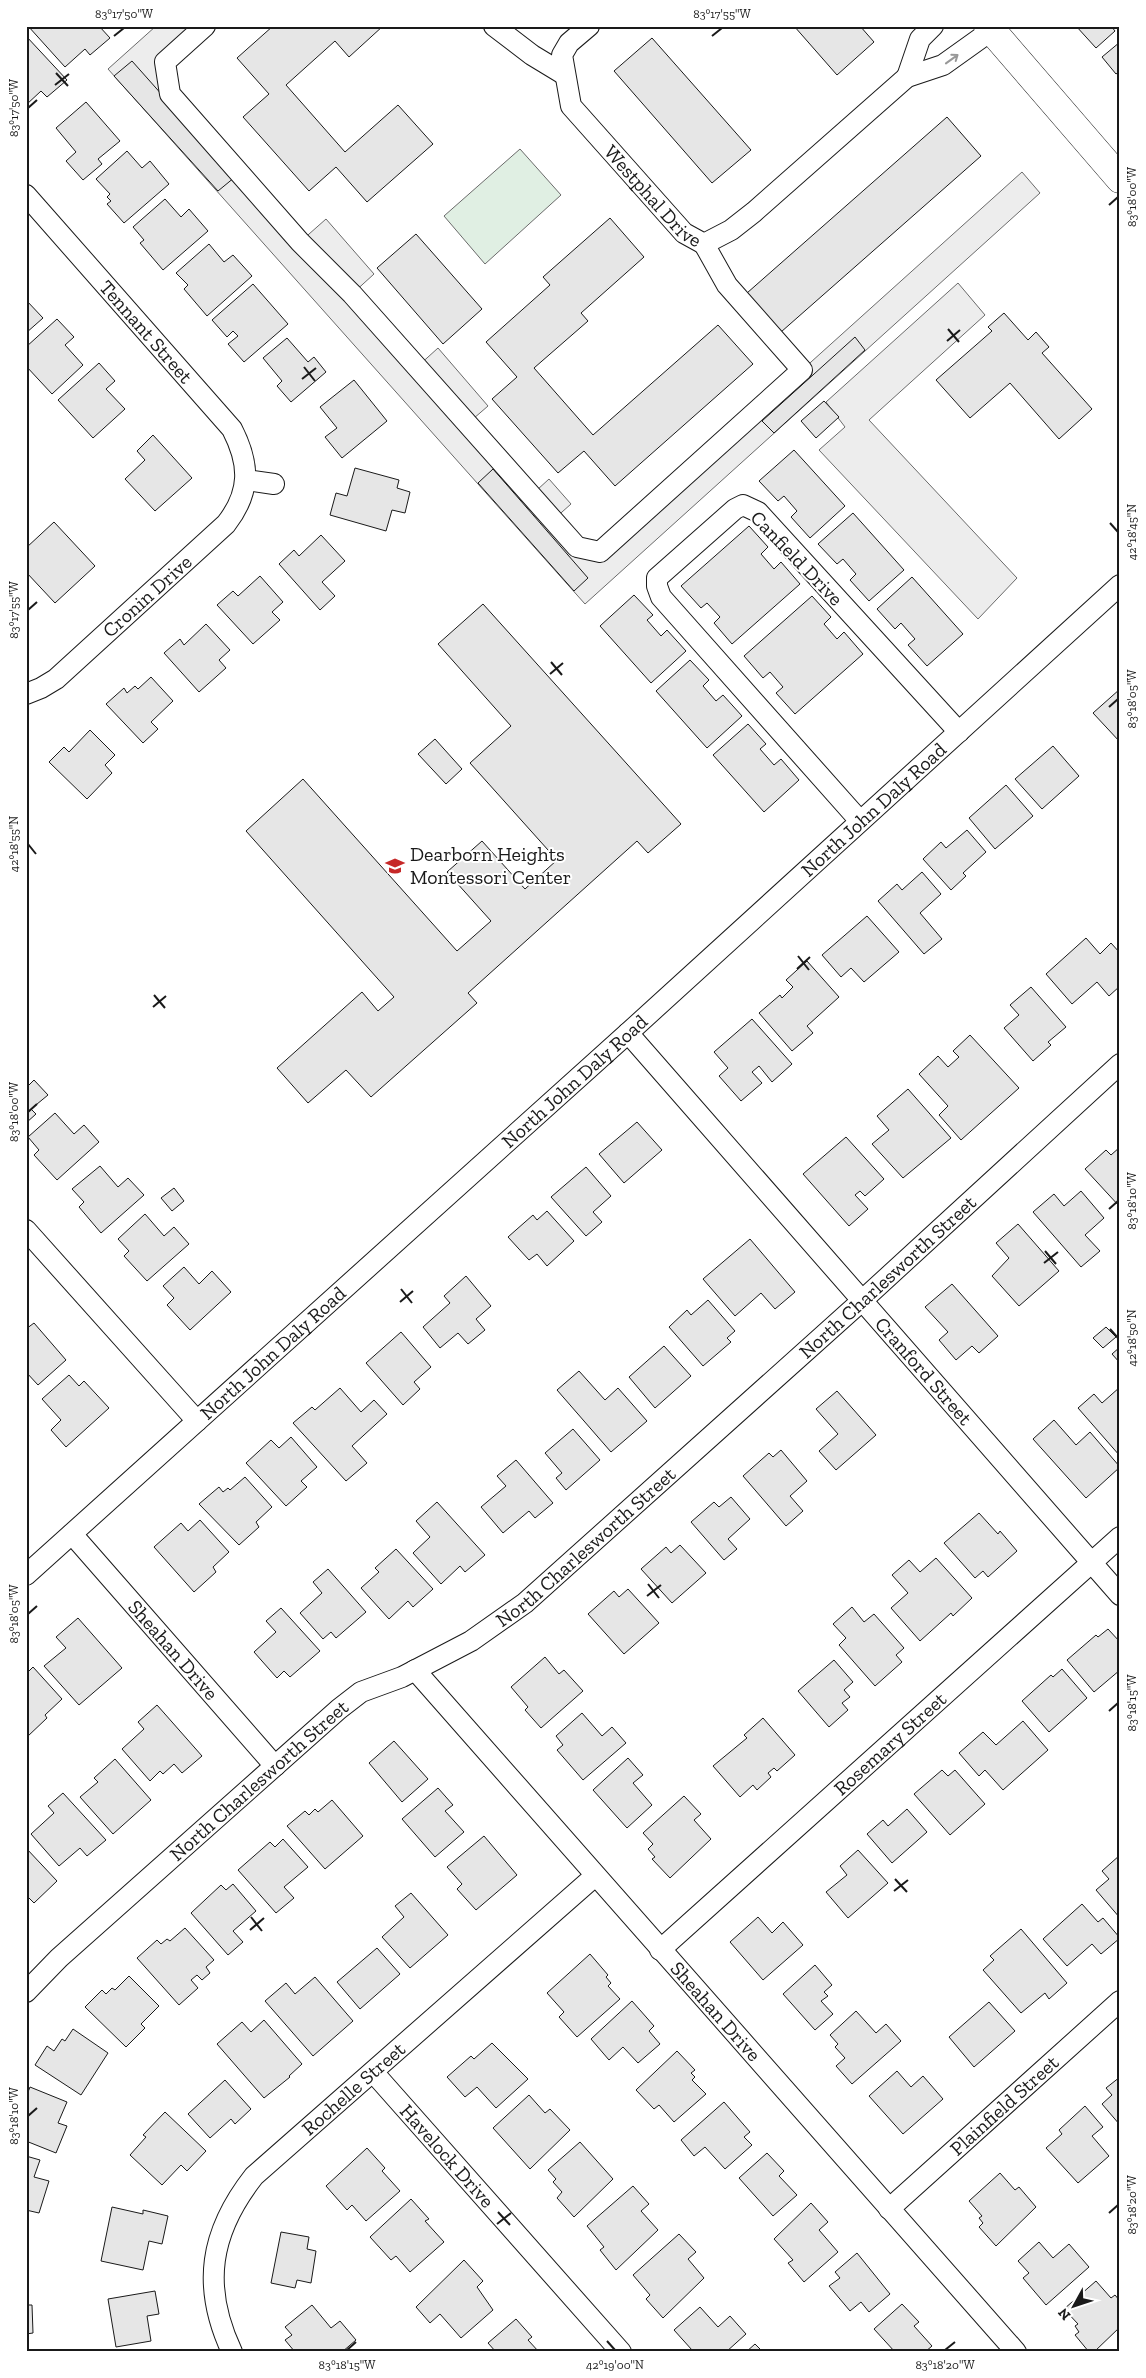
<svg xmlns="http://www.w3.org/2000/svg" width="1146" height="2378" font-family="'Zilla Slab',serif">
<rect width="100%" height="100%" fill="#fff"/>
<path fill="#e0efe3" stroke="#6a6a6a" d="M520 149 561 195 485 264 444 216Z"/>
<path fill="#ededed" stroke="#6a6a6a" d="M156 26H205L165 62 170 94 300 242 326 219 374 274 352 294 417 367 438 348 488 406 466 425 537 490 549 479 571 504 553 520 600 552 1022 172 1040 193 585 604 108 69Z
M958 283 985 315 869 420 1017 578 978 619 819 450 845 427 826 402Z"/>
<path fill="#e6e6e6" stroke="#1a1a1a" d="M28 26H99L110 38 90 55 85 49 65 67Z
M273 26H383L349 57 335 41 286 85 345 152 398 105 433 144 367 202 336 167 309 191 243 117 269 94 237 58Z
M794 26H860L874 42 837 75Z
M1076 26H1111L1115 31 1096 48Z
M26 36 67 80 47 97 41 91 26 105Z
M652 38 751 150 712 183 614 71Z
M1120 42V71L1116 74 1102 57Z
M132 61 235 177 218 191 114 76Z
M86 102 120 141 98 159 102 164 83 180 66 161 76 152 56 128Z
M947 117 981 156 781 332 747 293Z
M127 151 142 168 150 161 169 184 124 223 107 204 111 201 107 197 110 194 96 179Z
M165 199 181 217 189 209 208 231 163 270 140 243 144 240 133 227Z
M610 218 644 257 581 313 588 321 534 368 593 435 718 325 753 364 615 486 584 451 558 473 492 399 517 377 486 342 550 285 543 277Z
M416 234 482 309 443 344 377 268Z
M209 244 224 262 233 255 252 276 207 316 184 289 188 285 176 273Z
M253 284 288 324 244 362 228 344 238 336 233 331 227 337 212 320Z
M26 300 43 318 26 333Z
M1004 313 1028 340 1036 332 1049 347 1042 353 1092 409 1059 439 1010 383 970 418 936 380 992 331 988 327Z
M57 319 74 337 65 345 83 365 52 394 26 366V347Z
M855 337 865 350 774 433 762 421Z
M287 338 308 362 314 357 326 372 291 402 277 386 282 381 263 358Z
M99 363 115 381 106 389 125 409 93 438 58 400Z
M354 380 387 421 342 458 325 437 337 428 320 407Z
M824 401 839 417 816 438 801 421Z
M153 435 192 478 155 511 125 479 145 460 137 451Z
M794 450 845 506 810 538 791 517 797 511 784 496 778 501 759 481Z
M355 468 399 480 397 488 410 492 405 513 392 510 386 531 330 515 336 493 347 496Z
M493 469 588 578 574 591 478 483Z
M853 513 904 570 869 601 850 580 856 574 843 559 837 564 818 544Z
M54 522 95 566 55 603 26 572V548Z
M749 526 768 547 761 554 774 569 781 562 800 584 732 644 714 623 720 617 707 603 701 608 681 586Z
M321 535 345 561 322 582 335 596 320 610 279 564 294 550 299 556Z
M260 576 283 602 272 612 280 620 253 644 217 605 233 591 238 596Z
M912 577 963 634 927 666 908 645 915 639 901 623 895 629 877 609Z
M634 595 653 615 647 620 661 636 667 630 686 651 651 683 600 626Z
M812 596 831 617 824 624 837 639 844 632 863 654 795 714 776 693 783 687 770 672 763 678 744 656Z
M483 604 681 824 648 853 637 841 468 993 477 1003 371 1097 346 1070 308 1103 277 1068 362 992 378 1011 394 997 246 831 303 779 457 951 491 921 447 872 482 841 525 889 557 860 470 763 511 726 438 644Z
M206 624 230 650 219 660 226 668 199 692 164 653 180 639 184 645Z
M690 660 709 680 703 686 716 701 723 695 742 716 707 748 656 691Z
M151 677 173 701 151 722 158 729 143 743 106 704 124 688 127 693 135 686 138 689Z
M1120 689V742L1093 713Z
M748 724 766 744 760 749 774 765 781 759 799 780 764 812 713 755Z
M90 730 115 755 105 765 112 773 87 799 49 762 64 747 69 752Z
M435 739 462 769 446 784 418 754Z
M1053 746 1079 776 1042 809 1015 779Z
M1006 785 1033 816 995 849 969 818Z
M967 830 986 852 963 873 966 876 951 890 923 859 941 842 946 848Z
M922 872 941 894 920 913 942 939 924 954 878 901 897 884 902 890Z
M867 916 899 952 864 982 851 968 841 977 822 955Z
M1086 938 1100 954 1111 943 1120 953V986L1109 996 1097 982 1072 1004 1046 974Z
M807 961 839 997 807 1026 813 1033 792 1051 759 1013 780 995 782 998 793 987 786 980Z
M1031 987 1066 1027 1048 1042 1051 1045 1033 1061 1004 1028 1019 1015 1010 1005Z
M752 1019 792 1064 772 1082 759 1066 752 1072 762 1083 741 1101 719 1076 728 1068 714 1052Z
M970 1035 1019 1088 961 1140 939 1115 948 1106 919 1074 938 1056 948 1067 959 1057 953 1051Z
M34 1080 48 1095 31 1109 36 1114 26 1123V1088Z
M908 1089 951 1138 903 1178 872 1144 889 1130 877 1116Z
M55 1113 74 1134 84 1125 99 1142 57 1180 34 1155 39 1150 28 1137Z
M637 1122 662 1150 624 1183 599 1154Z
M846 1137 884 1179 865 1196 860 1191 855 1195 868 1209 849 1226 803 1174Z
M1120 1147V1207L1085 1169 1106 1150 1111 1155Z
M100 1166 118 1187 128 1178 144 1195 101 1233 79 1207 84 1202 72 1189Z
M586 1167 611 1196 593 1212 602 1222 586 1236 551 1197Z
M174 1188 184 1201 172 1211 161 1198Z
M1081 1191 1104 1218 1085 1235 1100 1251 1081 1267 1033 1212 1054 1194 1064 1206Z
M547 1211 574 1241 547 1266 537 1254 529 1260 508 1237 533 1215 537 1220Z
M145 1214 164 1236 174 1227 189 1244 147 1281 124 1256 129 1251 118 1239Z
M1018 1224 1059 1271 1019 1306 992 1276 1009 1258 996 1243Z
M750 1239 795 1292 775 1309 761 1293 735 1316 703 1279Z
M184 1267 199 1284 212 1271 231 1292 190 1330 167 1305 174 1298 163 1286Z
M466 1276 491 1306 476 1319 485 1330 468 1344 458 1333 440 1348 423 1327 450 1303 444 1296Z
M952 1284 998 1336 979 1353 972 1346 956 1360 939 1340 948 1332 925 1307Z
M708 1300 735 1331 727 1338 731 1342 703 1366 669 1327 687 1310 691 1315Z
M34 1323 66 1360 38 1385 26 1372V1329Z
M1106 1327 1116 1337 1103 1348 1093 1338Z
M401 1332 431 1367 414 1382 420 1389 403 1405 366 1363Z
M664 1346 691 1376 655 1408 629 1377Z
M1120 1347V1363L1112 1354Z
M579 1371 605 1400 618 1388 647 1421 611 1452 557 1390Z
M69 1375 79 1386 84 1381 109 1408 66 1447 51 1430 61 1420 42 1399Z
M1120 1387V1456L1078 1408 1094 1394 1102 1403Z
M340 1388 361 1412 374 1400 387 1414 352 1446 367 1463 346 1481 293 1423 312 1407 315 1410Z
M837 1391 876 1435 836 1470 819 1451 838 1434 816 1409Z
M1054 1420 1076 1445 1090 1432 1120 1467 1086 1498 1033 1439Z
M573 1429 600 1460 566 1490 556 1478 562 1473 545 1453Z
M291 1437 317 1467 301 1481 307 1487 286 1506 246 1463 271 1440 279 1448Z
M781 1450 807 1481 790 1496 803 1511 786 1526 743 1476 769 1453 773 1457Z
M516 1460 553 1503 535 1518 529 1511 503 1533 481 1507 506 1486 497 1476Z
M245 1477 272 1507 256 1522 259 1527 239 1545 199 1504 219 1487 223 1492 228 1488 230 1490Z
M731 1497 750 1519 728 1539 737 1549 724 1560 691 1522 714 1502 719 1507Z
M437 1502 485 1555 465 1572 460 1566 441 1584 413 1553 430 1537 416 1521Z
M979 1513 998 1534 1000 1531 1017 1551 988 1577 983 1571 975 1578 944 1543Z
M200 1520 229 1552 213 1567 216 1572 194 1592 154 1547 181 1523 188 1531Z
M680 1545 706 1573 672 1603 641 1569 666 1547 671 1553Z
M396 1549 433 1589 413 1607 408 1601 389 1619 361 1588 379 1572 375 1568Z
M936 1558 972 1598 953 1616 951 1613 920 1641 891 1608 908 1593 892 1575 909 1560 920 1572Z
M328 1569 366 1612 336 1638 331 1632 323 1639 300 1613 322 1593 313 1582Z
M628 1589 659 1623 624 1654 588 1614 614 1591 619 1597Z
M852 1607 864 1622 874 1614 904 1648 896 1655 902 1662 875 1686 839 1645 846 1638 833 1624Z
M281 1608 320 1651 290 1677 284 1671 277 1678 254 1652 276 1632 266 1621Z
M78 1618 122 1668 79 1705 44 1666 66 1648 56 1637Z
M1108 1629 1120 1642V1670L1094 1692 1067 1660 1096 1635 1098 1637Z
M545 1657 559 1674 564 1670 583 1691 541 1728 525 1710 528 1707 511 1687Z
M834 1660 853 1682 844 1690 850 1697 842 1703 848 1710 829 1727 798 1691Z
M33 1667 62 1699 45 1715 47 1718 27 1737 26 1674Z
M1062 1669 1087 1698 1049 1732 1022 1701 1051 1675 1053 1677Z
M157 1705 202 1756 182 1773 174 1764 163 1774 160 1771 150 1781 122 1749 144 1729 138 1722Z
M582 1713 602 1736 612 1727 626 1743 583 1780 557 1750 563 1745 556 1736Z
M763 1718 795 1755 777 1771 774 1768 768 1773 771 1777 757 1790 753 1785 740 1797 713 1766 747 1738 744 1735Z
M1023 1721 1048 1750 1003 1790 985 1770 979 1776 959 1753 983 1732 996 1745Z
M394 1741 428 1779 402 1802 369 1763Z
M628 1758 643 1775 633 1783 652 1805 627 1828 593 1790Z
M115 1759 151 1800 113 1834 80 1797 98 1782 94 1778Z
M942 1770 948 1776 955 1770 985 1804 950 1835 914 1794Z
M438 1788 453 1805 445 1811 464 1832 435 1857 402 1819Z
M63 1793 106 1840 87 1856 80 1848 59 1866 31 1834 54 1813 48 1806Z
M684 1796 701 1814 694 1820 711 1839 670 1878 652 1859 655 1857 648 1849 653 1844 643 1833Z
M332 1800 363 1836 325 1869 287 1826 305 1811 309 1815 315 1809 318 1812Z
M907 1809 927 1832 892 1863 867 1834 883 1820 888 1826Z
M484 1836 517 1875 476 1910 457 1889 462 1884 447 1867Z
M283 1839 308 1867 284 1887 294 1898 276 1913 238 1870 270 1842 275 1847Z
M26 1848 57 1881 34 1903 29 1898 26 1900Z
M858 1850 888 1883 848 1918 826 1892 847 1875 840 1866Z
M1120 1855V1918L1096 1890 1109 1879 1102 1871Z
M233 1884 256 1911 233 1931 243 1942 228 1955 191 1913 221 1885 226 1890Z
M411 1893 448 1935 410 1968 382 1937 404 1917 395 1906Z
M1082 1904 1098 1922 1103 1918 1120 1938 1101 1954 1092 1944 1067 1966 1043 1939Z
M758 1917 772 1933 783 1922 803 1945 763 1980 730 1942Z
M185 1928 214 1960 206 1967 210 1973 202 1980 197 1975 191 1980 198 1988 179 2005 137 1958 157 1940 161 1944 167 1939 170 1941Z
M1021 1929 1067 1983 1049 1999 1045 1993 1021 2013 983 1970 994 1960 990 1956Z
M377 1948 400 1974 360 2009 337 1982Z
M590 1954 608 1975 606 1977 611 1983 608 1986 620 1999 577 2037 559 2017 564 2012 547 1993Z
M815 1965 832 1985 824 1992 828 1996 821 2001 833 2014 815 2030 783 1994Z
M129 1976 159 2006 141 2024 145 2028 126 2047 85 2007 102 1990 106 1994 112 1988 115 1990Z
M315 1977 353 2021 313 2056 265 2001 286 1983 295 1994Z
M632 2001 654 2026 649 2031 660 2044 638 2063 623 2047 609 2060 591 2039Z
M989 2002 1015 2031 974 2067 949 2037Z
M856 2011 876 2033 886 2024 901 2041 852 2084 836 2066 845 2058 835 2047 838 2044 830 2035Z
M264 2020 302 2064 289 2076 290 2077 264 2098 217 2044 242 2022 251 2032Z
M73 2029 108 2053 81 2095 35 2065 47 2046 54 2051 62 2039 65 2041Z
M492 2043 528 2079 496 2108 477 2087 465 2097 447 2077 471 2056 474 2059Z
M677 2051 695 2070 691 2073 695 2077 692 2080 706 2094 674 2122 659 2105 654 2109 636 2090Z
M897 2071 911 2087 923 2076 943 2099 903 2134 869 2096Z
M1120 2077V2125L1102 2104 1112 2095 1106 2088Z
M225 2080 251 2109 235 2124 231 2119 210 2138 188 2114Z
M30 2087 67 2102 58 2123 67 2126 56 2153 26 2141V2097Z
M529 2095 545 2113 550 2109 570 2130 530 2169 493 2128Z
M724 2102 750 2132 744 2137 752 2145 725 2169 705 2147 694 2156 681 2140Z
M1085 2106 1103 2127 1092 2136 1109 2156 1078 2183 1046 2148 1062 2134 1059 2130Z
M165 2112 206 2151 187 2171 181 2165 162 2185 130 2155 146 2137 143 2135Z
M580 2142 613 2179 574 2217 557 2198 562 2192 553 2182 556 2179 548 2170Z
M367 2148 385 2168 382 2171 400 2191 366 2221 352 2205 347 2210 326 2186Z
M767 2153 784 2171 779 2176 797 2195 773 2216 739 2178Z
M26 2156 40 2160 34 2177 49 2181 39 2213 26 2210Z
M1000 2173 1015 2190 1019 2187 1036 2207 996 2246 979 2227 983 2223 979 2218 982 2216 969 2201Z
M633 2186 649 2204 641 2211 658 2230 616 2270 600 2250 604 2247 587 2226Z
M411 2199 429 2219 425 2221 444 2242 410 2272 396 2256 391 2260 370 2237Z
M811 2203 828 2222 819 2230 838 2252 804 2282 788 2263 793 2260 774 2239Z
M112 2207 143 2214V2210L168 2216 162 2244 149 2241 143 2270 101 2261Z
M281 2232 309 2237 307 2249 316 2251 311 2283 297 2280 295 2288 271 2283Z
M679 2234 696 2252 688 2259 704 2278 663 2318 646 2299 650 2295 633 2275Z
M1039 2242 1053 2258 1069 2244 1089 2267 1046 2305 1023 2278 1029 2273 1018 2261Z
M857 2253 890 2294 869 2312 861 2302 850 2311 829 2286 840 2278 835 2272Z
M464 2260 483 2281 477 2287 493 2310 461 2338 440 2314 430 2323 416 2307Z
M1096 2281 1111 2298 1115 2295 1120 2301V2327L1094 2352H1089L1075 2335 1079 2332 1075 2326 1078 2324 1064 2309Z
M155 2291 159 2314 147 2316 151 2341 116 2347 108 2299Z
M902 2304 919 2322 914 2326 932 2346 925 2352H895L874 2329Z
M26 2305H32L33 2333 26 2334Z
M312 2305 331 2328 340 2321 356 2340 342 2352H295L285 2340 292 2335 285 2327Z
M700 2307 718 2327 730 2316 746 2334 726 2352H690L692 2350 674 2330Z
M516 2319 532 2337 528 2340 539 2352H496L488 2343Z
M755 2344 763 2352H746Z"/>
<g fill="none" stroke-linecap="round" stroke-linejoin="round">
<g stroke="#1a1a1a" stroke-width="22">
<g id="minor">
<path d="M205 26 165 62 170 94 300 242 352 294 577 547 600 552 802 370 727 285 704 244"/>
<path d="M494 26 532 55 565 75"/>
<path id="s1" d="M589 26 569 43 562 55 571 106 684 233 704 244 731 230 754 212 907 77 943 65 992 30"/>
<path d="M907 77 920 39 933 26"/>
<path id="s2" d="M26 195 232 429C250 464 251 492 226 524L56 679 41 688 26 694"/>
<path d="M246 480 274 484"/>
<path d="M860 821 661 597 657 586V578L735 509 743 505 758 512 959 732"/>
<path id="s3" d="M628 1033 1120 1595"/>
<path d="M26 1230 197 1421"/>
<path id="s4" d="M72 1534 275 1766"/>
<path id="s5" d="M26 1575 628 1033 1120 585"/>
<path id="s6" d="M415 1670 1016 2352"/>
<path id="s7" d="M660 1950 1120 1537"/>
<path id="s8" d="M26 1992 59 1958 339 1709 361 1692 402 1677 471 1641 525 1603 855 1307 1120 1064"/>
<path id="s9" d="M373 2072 621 2352"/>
<path id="s10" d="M889 2209 1120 2001"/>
<path id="s11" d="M232 2352C201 2286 210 2232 254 2176L595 1876"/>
</g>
</g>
<g stroke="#1a1a1a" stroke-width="29">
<path id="secondary" d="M988 26 1120 179"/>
</g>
<use href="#minor" stroke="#fff" stroke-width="20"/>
<use href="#secondary" stroke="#fff" stroke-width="28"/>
</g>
<defs><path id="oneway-shaft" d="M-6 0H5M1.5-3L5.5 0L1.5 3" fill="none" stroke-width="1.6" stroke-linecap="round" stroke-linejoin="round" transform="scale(1.25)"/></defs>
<use stroke="#989898" href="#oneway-shaft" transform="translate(952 59) rotate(-36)"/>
<path fill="none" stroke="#1a1a1a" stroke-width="2" d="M114 36 124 28M712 36 722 28M56 73 68 86M55 85 69 74M28 108 37 100M1109 205 1118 197M948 329 959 342M947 341 960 330M304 367 315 381M302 379 316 368M1110 523 1118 532M28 610 37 602M551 662 562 675M550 674 563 663M1109 707 1118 699M28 844 36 854M798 956 809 970M797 969 810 957M154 995 165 1008M153 1007 166 996M28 1112 37 1104M1109 1209 1118 1201M1045 1251 1056 1264M1044 1263 1058 1252M401 1289 412 1303M400 1302 413 1291M1110 1329 1118 1338M648 1584 659 1598M647 1596 661 1585M28 1614 37 1606M1109 1711 1118 1703M895 1879 907 1892M894 1891 908 1880M251 1917 262 1931M250 1930 264 1918M28 2116 37 2108M498 2212 510 2225M1109 2213 1118 2205M497 2224 511 2213M607 2341 615 2350M347 2350 356 2342M945 2350 955 2342"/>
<defs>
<g id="school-bare" transform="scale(1.5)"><path d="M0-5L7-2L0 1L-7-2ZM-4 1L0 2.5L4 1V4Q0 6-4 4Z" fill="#c62828" stroke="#fff" stroke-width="2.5" paint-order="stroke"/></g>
</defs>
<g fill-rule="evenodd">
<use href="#school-bare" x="395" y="866"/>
</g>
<g text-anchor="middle" stroke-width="4" stroke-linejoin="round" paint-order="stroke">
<g font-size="20" fill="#1a1a1a" stroke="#fff">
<text dy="7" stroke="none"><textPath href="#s1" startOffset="214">Westphal Drive</textPath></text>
<text dy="7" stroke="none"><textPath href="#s2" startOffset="182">Tennant Street</textPath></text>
<text transform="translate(797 558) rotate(46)" y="7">Canfield Drive</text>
<text transform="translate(147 596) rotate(-42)" y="7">Cronin Drive</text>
<text dy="7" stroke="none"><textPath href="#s5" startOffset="1142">North John Daly Road</textPath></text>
<text dy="7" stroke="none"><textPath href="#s5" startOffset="738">North John Daly Road</textPath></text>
<text dy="7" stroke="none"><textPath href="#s8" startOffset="1125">North Charlesworth Street</textPath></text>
<text dy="7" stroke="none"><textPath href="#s5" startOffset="332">North John Daly Road</textPath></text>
<text dy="7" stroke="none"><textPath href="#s3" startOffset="449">Cranford Street</textPath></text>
<text dy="7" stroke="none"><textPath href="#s8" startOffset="720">North Charlesworth Street</textPath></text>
<text dy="7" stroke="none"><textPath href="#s4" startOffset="154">Sheahan Drive</textPath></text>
<text dy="7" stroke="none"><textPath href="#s7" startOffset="309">Rosemary Street</textPath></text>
<text dy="7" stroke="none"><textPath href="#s8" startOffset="315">North Charlesworth Street</textPath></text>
<text dy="7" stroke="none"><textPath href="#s6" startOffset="455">Sheahan Drive</textPath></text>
<text dy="7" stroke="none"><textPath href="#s11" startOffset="321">Rochelle Street</textPath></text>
<text dy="7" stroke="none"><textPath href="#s10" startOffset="155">Plainfield Street</textPath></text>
<text dy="7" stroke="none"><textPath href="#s9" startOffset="112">Havelock Drive</textPath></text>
</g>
<g font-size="20" fill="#1a1a1a" stroke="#fff" text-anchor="start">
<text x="410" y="861">Dearborn Heights<tspan x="410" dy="23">Montessori Center</tspan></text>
</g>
</g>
<rect width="1146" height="2378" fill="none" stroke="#ffffff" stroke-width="55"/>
<g transform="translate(1074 2306) rotate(230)" stroke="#ffffff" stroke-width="4" paint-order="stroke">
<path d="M0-4L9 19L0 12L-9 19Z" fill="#1a1a1a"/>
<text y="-8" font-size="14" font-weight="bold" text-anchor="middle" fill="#1a1a1a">N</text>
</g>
<rect x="28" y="28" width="1090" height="2322" fill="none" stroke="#1a1a1a" stroke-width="2"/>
<g font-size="12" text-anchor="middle" fill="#1a1a1a">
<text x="124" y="18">83°17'50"W</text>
<text x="722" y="18">83°17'55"W</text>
<text transform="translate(14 108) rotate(-90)" y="4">83°17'50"W</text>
<text transform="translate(1132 197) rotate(-90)" y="4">83°18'00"W</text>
<text transform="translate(1132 532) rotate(-90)" y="4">42°18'45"N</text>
<text transform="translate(14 610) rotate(-90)" y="4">83°17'55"W</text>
<text transform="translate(1132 699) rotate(-90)" y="4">83°18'05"W</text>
<text transform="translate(14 844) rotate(-90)" y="4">42°18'55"N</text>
<text transform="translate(14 1112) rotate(-90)" y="4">83°18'00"W</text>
<text transform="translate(1132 1201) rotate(-90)" y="4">83°18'10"W</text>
<text transform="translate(1132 1338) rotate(-90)" y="4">42°18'50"N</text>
<text transform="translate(14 1614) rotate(-90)" y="4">83°18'05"W</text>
<text transform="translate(1132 1703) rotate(-90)" y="4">83°18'15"W</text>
<text transform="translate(14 2116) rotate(-90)" y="4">83°18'10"W</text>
<text transform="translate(1132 2205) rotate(-90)" y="4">83°18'20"W</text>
<text x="347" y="2369">83°18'15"W</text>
<text x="615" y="2369">42°19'00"N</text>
<text x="945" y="2369">83°18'20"W</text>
</g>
</svg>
